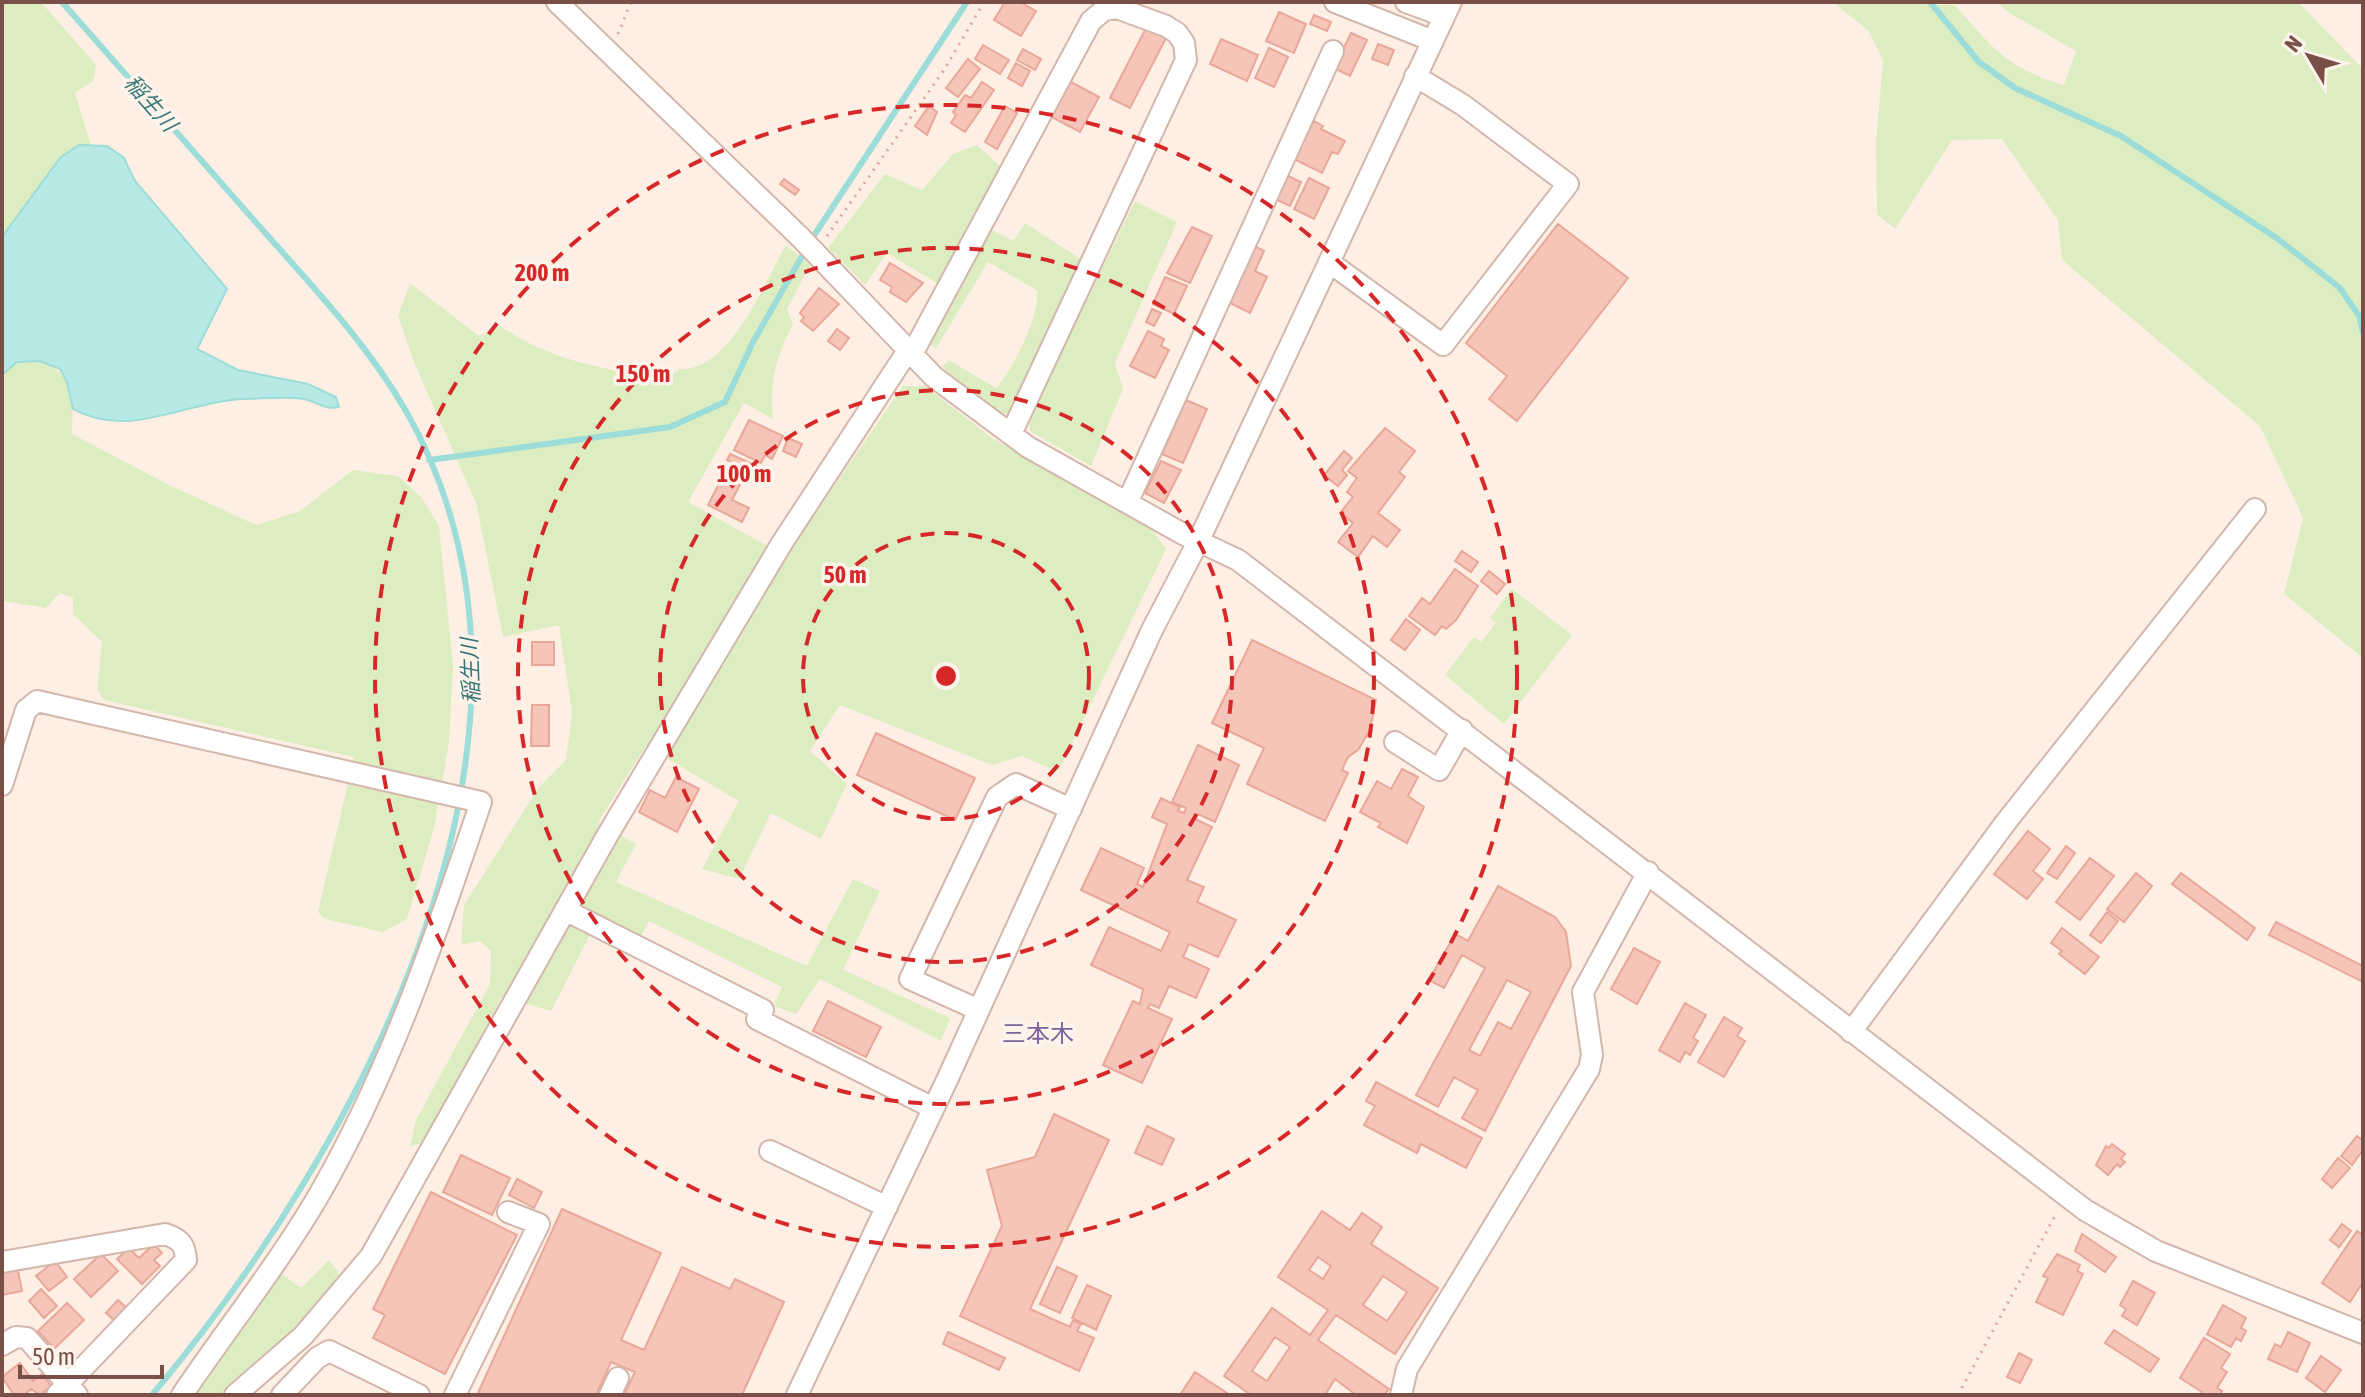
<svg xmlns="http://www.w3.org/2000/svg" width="2365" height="1397" font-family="'Asap Condensed','Noto Sans JP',sans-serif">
<rect width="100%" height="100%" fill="#feefe4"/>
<path fill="#dcedc1" d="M2 2H41L96 65 93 81 75 93 91 146 79 145 2 237Z
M1833 2 1955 5C1994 49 2006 68 2064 85L2076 51 2008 12 1997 2H2298L2363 69V658L2284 594 2303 518 2260 426 2062 260 2058 220 2002 139 1952 140 1895 229 1877 214 1876 142 1883 61 1869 31Z
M977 145 1001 167 937 283 887 253 865 285 828 248 885 174 922 190 953 154Z
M1135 201 1177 222 1115 363 1123 389 1091 466 1030 431 1029 418Z
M1025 223 1082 260 1008 414 994 412 942 367 949 360 996 388C1014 368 1040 316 1037 290L988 262 936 348 925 343 984 238 992 230 1014 241Z
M786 245 810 265 787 309 793 324C776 358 769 380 773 419L744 403 688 502 786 556 903 386H925L992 438 1153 531 1166 549 1058 772 1022 756 992 765 840 705 810 751 847 784 821 839 771 813 739 879 702 869 739 801 646 746 598 822 636 844 616 882 807 966 853 879 880 891 843 970 950 1018 941 1041 820 979 796 1014 774 1006 782 987 649 921 641 937 600 915 551 1011 502 997 424 1143 410 1146 416 1120 490 984 491 951 480 941 461 945 464 905 539 787 566 760 572 713 559 625 503 637 476 503 414 362 398 316 410 283 479 336 500 326C550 361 608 371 668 378L679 369C730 372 764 283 786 245Z
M40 361C76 375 73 398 72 434L169 485 256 525 300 511 353 470 398 476 422 498 439 526 453 665 449 742 434 828 407 919 383 932 325 919 318 912 354 757 104 700 97 689 102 642 73 614V598L60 593 46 608 2 601V375L17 362Z
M1512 589 1572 635 1504 724 1445 675 1474 637 1481 642 1496 623 1490 618Z
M329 1260 341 1276 287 1338 225 1395H190L279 1272 301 1288Z"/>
<path fill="#b7e9e6" stroke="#9cdcd9" stroke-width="2" d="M79 145 107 146 124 158 135 181 227 289 197 349 238 370 308 384 336 397 339 407C322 410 319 402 304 399 286 396 261 399 242 399 184 402 129 440 73 409L67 382 60 369 40 361 17 362 2 375V237L60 158Z"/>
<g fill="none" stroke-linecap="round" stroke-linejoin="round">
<path stroke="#9cdcd9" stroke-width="6" d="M62 2C128 77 194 152 260 227 312 286 366 342 406 411 587 729 360 1147 152 1395
M1930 2 1979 62 2015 88 2121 136 2278 239 2340 288 2359 316 2363 333
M813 237 967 2
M429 460 670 427 725 402 753 342 805 251"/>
</g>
<path fill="#f6c5ba" stroke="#e9a799" stroke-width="2" fill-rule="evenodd" d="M1005 2H1020L1036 11 1021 36 994 20Z
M1279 12 1306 24 1294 53 1266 41Z
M1314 15 1331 22 1327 31 1310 24Z
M1146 28 1166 38 1130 108 1110 98Z
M1351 33 1367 40 1350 76 1334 68Z
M1221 39 1258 55 1247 81 1210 64Z
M1378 44 1394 50 1388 65 1372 59Z
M983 45 1009 60 1000 74 975 59Z
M1269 48 1288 57 1274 87 1255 78Z
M1023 49 1041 59 1035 70 1017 60Z
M968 59 980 69 958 97 946 88Z
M1016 63 1030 71 1022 86 1008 78Z
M1069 81 1099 97 1080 132 1050 116Z
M982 82 994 90 965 132 951 123 956 115 953 112 965 95 971 98Z
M929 106 937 112 927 135 915 126Z
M1005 106 1017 113 997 149 985 142Z
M1314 121 1323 126 1321 129 1345 141 1338 154 1332 152 1322 173 1294 159Z
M1286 175 1301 182 1290 206 1275 199Z
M1309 178 1329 188 1314 219 1294 209Z
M784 179 799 190 795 195 780 184Z
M1558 224 1628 278 1517 421 1489 399 1507 376 1466 343Z
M1192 227 1212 236 1190 283 1167 273Z
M1255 246 1264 251 1255 271 1267 277 1250 313 1228 302Z
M890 263 923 283 906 302 890 292 892 287 880 280Z
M1165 277 1187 286 1174 314 1153 304Z
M819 288 839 304 813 331 801 321 804 317 800 313Z
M1152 309 1161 313 1154 326 1146 322Z
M837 329 849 338 840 350 828 341Z
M1148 331 1164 339 1161 346 1169 350 1155 378 1130 366Z
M1186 400 1207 409 1183 463 1162 454Z
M749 420 783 436 772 459 765 455 761 463 734 450Z
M1385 428 1415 451 1399 472 1405 477 1378 513 1400 530 1387 547 1373 536 1358 557 1338 542 1353 523 1340 513 1353 497 1347 492 1357 478 1348 471Z
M788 438 802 444 796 457 783 451Z
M1344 451 1352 458 1342 470 1347 475 1338 486 1324 475Z
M730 454 757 466 754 473 727 460Z
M1161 461 1181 470 1164 503 1145 493Z
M723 464 745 475 732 500 749 508 742 522 708 505 721 480 717 477Z
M1462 551 1478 562 1471 572 1455 561Z
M1455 569 1478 586 1456 620 1446 629 1442 626 1435 635 1409 616 1422 598 1430 604Z
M1489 571 1505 584 1497 594 1481 581Z
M1406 619 1420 630 1405 650 1391 640Z
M1252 640 1376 700 1370 730 1358 750 1348 757 1342 770 1348 773 1325 821 1247 784 1264 748 1212 723Z
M532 642H554V665H532Z
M532 705H549V746H531Z
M876 733 975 778 955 820 857 775Z
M1198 745 1239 765 1215 822 1198 814 1195 819 1212 827 1187 880 1204 887 1197 902 1236 920 1218 957 1189 944 1183 957 1209 969 1196 998 1169 986 1159 1008 1150 1004 1148 1008 1172 1019 1142 1083 1103 1065 1133 1001 1140 1004 1143 989 1091 965 1109 927 1161 951 1170 932 1081 890 1101 848 1144 868 1137 884 1143 887 1167 824 1152 817 1161 798 1180 807 1178 811 1184 813 1186 808 1172 802Z
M1402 769 1418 777 1408 796 1424 807 1407 843 1378 827 1381 823 1360 812 1377 781 1391 789Z
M676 777 699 789 677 832 639 812 650 790 665 798Z
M2028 831 2050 849 2033 871 2043 879 2027 899 1994 874Z
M2066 846 2075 853 2057 879 2047 873Z
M2090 858 2114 876 2080 920 2056 902Z
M2136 873 2152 886 2124 922 2107 909Z
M2181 873 2255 928 2247 940 2172 884Z
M1498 886 1555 917 1566 932 1571 966 1485 1131 1462 1118 1478 1090 1454 1077 1438 1107 1416 1095 1485 968 1462 955 1444 988 1429 980 1455 934 1468 941ZM1507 980 1531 992 1511 1029 1498 1022 1480 1056 1469 1050Z
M2107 912 2118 921 2101 943 2090 935Z
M2276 922 2363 966V982L2269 935Z
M2062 928 2099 957 2085 974 2059 954 2062 951 2051 943Z
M1634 948 1660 962 1637 1004 1611 989Z
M828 1001 881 1027 866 1057 813 1031Z
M1685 1003 1706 1015 1693 1038 1698 1041 1690 1055 1685 1052 1680 1062 1659 1050Z
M1724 1017 1742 1028 1737 1036 1745 1041 1724 1077 1698 1062Z
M1376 1082 1482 1138 1466 1168 1421 1144 1417 1153 1364 1125 1375 1106 1366 1101Z
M1054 1114 1109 1140 1030 1309 1070 1327 1073 1320 1081 1324 1077 1331 1094 1338 1079 1371 960 1316 1002 1226 987 1170 1035 1157Z
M1147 1126 1174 1139 1162 1165 1135 1153Z
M2357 1136 2363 1141V1150L2352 1165 2341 1156Z
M2112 1144 2125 1154 2121 1159 2125 1162 2120 1167 2117 1164 2108 1175 2096 1165 2106 1146 2109 1148Z
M461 1155 510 1178 492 1215 443 1192Z
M2338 1158 2350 1168 2332 1188 2322 1179Z
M517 1179 542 1192 534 1208 509 1195Z
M431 1192 517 1235 445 1374 373 1338 385 1315 373 1309Z
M562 1209 661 1253 621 1340 644 1350 682 1267 730 1289 735 1279 784 1302 742 1395H624L635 1372 611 1362 596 1395H477Z
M1322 1211 1350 1230 1362 1213 1382 1227 1371 1244 1438 1288 1395 1354 1336 1315 1318 1340 1389 1389 1384 1395H1356L1335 1379 1325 1395H1251L1224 1376 1272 1308 1310 1335 1328 1310 1278 1277ZM1318 1257 1331 1266 1323 1279 1309 1270ZM1383 1276 1407 1292 1387 1321 1363 1305ZM1275 1337 1290 1347 1267 1381 1252 1371Z
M2342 1224 2351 1231 2339 1247 2330 1240Z
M2357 1231 2363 1235V1282L2350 1302 2322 1283Z
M2082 1234 2116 1257 2105 1272 2075 1251Z
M154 1244 162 1253 154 1260 160 1266 142 1284 117 1259 129 1248 139 1258Z
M101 1254 118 1271 91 1297 74 1279Z
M2057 1254 2080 1265 2077 1271 2083 1274 2063 1315 2036 1302 2048 1278 2043 1276Z
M55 1261 67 1277 49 1291 36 1276Z
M17 1266 22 1291 2 1295V1269Z
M1057 1267 1077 1276 1060 1313 1040 1304Z
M2133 1281 2155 1293 2137 1325 2122 1316 2126 1309 2120 1305Z
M1087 1285 1111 1296 1096 1330 1072 1318Z
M41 1289 57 1306 44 1318 29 1301Z
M118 1300 128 1309 116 1322 106 1313Z
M67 1303 84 1320 54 1349 38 1331Z
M2223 1305 2246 1318 2241 1328 2246 1331 2241 1341 2236 1338 2231 1347 2207 1334Z
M2114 1330 2159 1359 2150 1372 2105 1343Z
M948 1332 1005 1358 999 1370 943 1344Z
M2288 1332 2310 1343 2297 1372 2268 1359 2275 1344 2281 1347Z
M2204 1338 2230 1354 2221 1368 2227 1372 2217 1388 2222 1391 2220 1395H2200L2202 1392 2180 1378Z
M2019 1353 2032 1360 2020 1383 2007 1377Z
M2321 1356 2341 1370 2325 1392 2306 1378Z
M20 1363 33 1381 42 1374 51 1386 40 1395 31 1389 24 1395H14L2 1377Z
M1195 1372 1230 1395H1180Z"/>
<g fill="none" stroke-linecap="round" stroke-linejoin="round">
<g stroke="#d3b6ac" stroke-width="24">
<path id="minor" d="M557 2 801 238 934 377 1028 447 1183 534 1238 560 2085 1210 2156 1251 2363 1333
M1335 2 1433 41
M1406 2 1444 16
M1329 262 1443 345 1568 184 1463 105 1415 76
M911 356 1091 21 1104 10 1117 8 1166 26 1177 33 1184 43 1186 60 1011 434
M1128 501 1333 51
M1395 742 1439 770 1462 730
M2 785 26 710 37 701 481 802C435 938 389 1075 316 1200 276 1267 226 1330 182 1395
M565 910 763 1010 757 1019 933 1108
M979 1010 910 979 997 797 1016 784 1071 809
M1851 1032 2006 822 2255 509
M770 1151 887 1207
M2 1262 165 1234C180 1239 185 1244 186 1260L57 1395
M2 1345 16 1337 27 1338 77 1395
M235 1395 303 1336 371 1256 607 836 782 543 907 352
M282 1395 317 1358 329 1351 419 1395
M455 1395 539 1224 508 1212
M610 1395 618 1378
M797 1395 947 1080 1152 630 1199 540 1451 2
M1401 1395 1407 1369 1589 1069 1592 1055 1583 992 1648 872"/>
</g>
<path stroke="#dba89c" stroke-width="3" stroke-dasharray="2 6" stroke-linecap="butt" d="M618 34 631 2
M827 236 944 70 984 2
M1958 1395 2057 1212"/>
<use href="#minor" stroke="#fff" stroke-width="20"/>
</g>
<g fill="none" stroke="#d62828" stroke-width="4" stroke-dasharray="14 10">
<circle cx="946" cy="676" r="143"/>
<circle cx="946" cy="676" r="286"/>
<circle cx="946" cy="676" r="428"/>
<circle cx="946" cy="676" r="571"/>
</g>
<g text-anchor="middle" stroke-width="7" stroke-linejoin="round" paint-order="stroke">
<g font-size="22" font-style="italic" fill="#377875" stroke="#fff4ec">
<text transform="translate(151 103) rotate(49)" y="8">稲生川</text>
<text transform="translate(470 671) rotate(-92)" y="8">稲生川</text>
</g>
<g font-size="24" fill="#7d629d" stroke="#fff4ec">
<text x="1038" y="1042">三本木</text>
</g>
</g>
<circle cx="946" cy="676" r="12" fill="#d62828" stroke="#fff4ec" stroke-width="4"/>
<g font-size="24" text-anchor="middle" font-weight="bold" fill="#d62828" stroke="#fff4ec" stroke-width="7" stroke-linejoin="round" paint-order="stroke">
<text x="542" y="281">200 m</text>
<text x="643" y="382">150 m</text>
<text x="744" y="482">100 m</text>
<text x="845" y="583">50 m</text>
</g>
<rect width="2365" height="1397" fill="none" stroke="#794f47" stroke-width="8"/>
<g transform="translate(2309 56) rotate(308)" stroke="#fff4ec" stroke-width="6" paint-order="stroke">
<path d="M0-6L14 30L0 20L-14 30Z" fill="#794f47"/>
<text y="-12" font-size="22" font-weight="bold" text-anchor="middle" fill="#794f47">N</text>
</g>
<path d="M20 1365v12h142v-12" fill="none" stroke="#794f47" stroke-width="4"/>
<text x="32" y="1365" font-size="24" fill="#794f47" stroke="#fff4ec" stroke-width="6" paint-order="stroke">50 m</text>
</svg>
